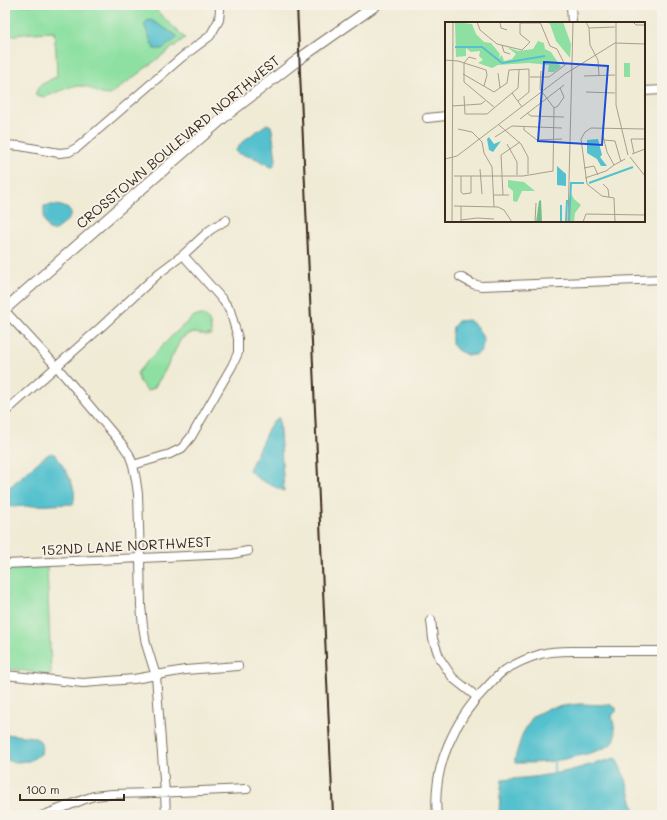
<svg xmlns="http://www.w3.org/2000/svg" width="667" height="820" font-family="Mali,sans-serif">
<rect width="100%" height="100%" fill="#f7f3e8"/>
<filter id="ink" filterUnits="userSpaceOnUse"><feTurbulence type="fractalNoise" baseFrequency=".025" numOctaves="2"/><feDisplacementMap in="SourceGraphic" scale="8" xChannelSelector="R" yChannelSelector="G"/><feConvolveMatrix kernelMatrix="1 2 1 2 8 2 1 2 1" color-interpolation-filters="sRGB"/></filter>
<filter id="wash" filterUnits="userSpaceOnUse"><feTurbulence type="fractalNoise" baseFrequency=".012" numOctaves="4" result="noise"/><feDisplacementMap in="SourceGraphic" scale="16" xChannelSelector="R" yChannelSelector="G"/><feGaussianBlur stdDeviation="0.9" result="paint"/><feColorMatrix in="noise" values="0 0 0 0 0 0 0 0 0 0 0 0 0 0 0 0 0 1.4 0 .05"/><feComposite in="paint" operator="in"/></filter>
<g filter="url(#wash)">
<rect width="100%" height="100%" fill="#f0ebd5"/>
<path fill="#8de0a2" stroke="#648560" d="M5 5H153L155 9 185 38 110 95 101 94 85 86H73L45 97 35 95 39 86 57 76 56 51 54 32 30 33 9 36 5 34Z
M203 315C211 321 211 325 211 335H205L195 333 188 334 181 339 163 374 154 388 147 391 140 382 137 373 153 355 175 333 194 316Z
M47 566 51 675 19 670 5 669V568Z"/>
<path fill="#55c1ce" stroke="#487676" d="M151 20 174 34 177 36V38L162 49H154L144 24 147 21Z
M267 124 271 126 272 130 276 160 273 167H271L257 159 237 153 236 150 243 141Z
M51 205C55 205 60 205 64 207 82 213 60 226 54 231L49 230 44 220V206Z
M469 320 477 327 484 340 481 351 475 355H467L457 350 452 344V335L453 327 458 321Z
M277 418H279L284 491C272 485 258 481 249 470L269 427Z
M51 453 56 455C64 469 79 487 73 504L5 507V491L44 457Z
M579 704 611 705 616 708V711L612 716C613 722 617 736 614 741 608 752 560 760 547 762 536 763 526 763 515 763V759L516 755 522 735 533 716 549 708Z
M5 734 33 737 39 740 42 746 41 754 29 761 16 762 5 760Z
M616 758 626 780 636 815H499L500 797 502 780 534 777 564 772Z"/>
<g fill="none" stroke-linecap="round" stroke-linejoin="round">
<path stroke="#55c1ce" stroke-width="2" d="M554 775V762L555 758"/>
</g>
</g>
<g filter="url(#ink)">
<g fill="none" stroke-linecap="round" stroke-linejoin="round">
<g stroke="#7a6e5e" stroke-width="10">
<path id="minor" d="M571 5 572 23
M644 91 662 90
M427 118 446 116
M5 145 20 146 59 153 69 152 78 147 182 57 210 36 219 20 220 10 219 5
M460 277 473 284 481 286 662 279
M5 311 57 367 116 437 122 444 129 454 133 465 136 480 138 494 140 558 141 606 143 626 146 644 156 676 165 793 166 815
M5 412 101 327 159 273 183 255 210 230 226 220
M133 465 170 454 182 448 191 437 232 366 238 353V338L230 310 222 299 183 255
M5 564 232 554 248 551
M431 620 433 639 440 659 453 678 477 697
M5 675 83 683 134 679 185 670 238 666
M43 815 47 814 85 799 94 796 112 794 155 793 247 789
M437 815C432 768 454 720 487 687 492 682 497 676 502 672 514 664 527 658 541 654 554 650 569 651 583 651 609 651 636 651 662 651"/>
</g>
<g stroke="#7a6e5e" stroke-width="12">
<path id="tertiary" d="M5 309 130 199 229 113 299 59 376 5"/>
</g>
<use href="#minor" stroke="#fff" stroke-width="8"/>
<use href="#tertiary" stroke="#fff" stroke-width="10"/>
<path stroke="#3b2a1e" stroke-width="2" d="M297 5 333 815"/>
</g>
</g>
<g text-anchor="middle" stroke-width="3.5" stroke-linejoin="round" paint-order="stroke">
<g font-size="14" fill="#3b2a1e" stroke="#f7f3e8">
<text transform="translate(178 142) rotate(-40)" y="5">CROSSTOWN BOULEVARD NORTHWEST</text>
<text transform="translate(126 546) rotate(-3)" y="5">152ND LANE NORTHWEST</text>
</g>
</g>
<g transform="translate(445 22)">
<rect width="200" height="200" fill="#f0ebd5"/>
<path d="M10 0 27 2 31 12 39 20 46 21 55 32 54 36 57 33 59 39 67 37 71 32 62 25 73 29 88 27 93 19 99 21 100 27 106 30 116 45 109 50H103L104 43 84 41 53 43 47 46 33 41 38 38 34 34 35 29 26 30 21 26V34L11 35ZM101 0H118L126 22 125 36 111 19 105 2ZM179 41H185V55H179ZM63 158 79 160 90 169H77L72 180 68 179V169L63 165ZM126 171 129 177 136 183 130 191 129 200H124Z" fill="#8de0a2"/>
<path d="M96 178 97 200H91L94 179Z" fill="#72be88"/>
<path d="M44 115 49 122 56 119 48 130 44 128 42 117ZM153 117 157 133 155 135 162 144H156L152 137 142 131V118ZM112 144 121 152V164L112 163Z" fill="#55c1ce"/>
<path fill="none" stroke="#55c1ce" stroke-width="2" d="M10 25H37L57 41 100 34M144 161 188 145M116 200V183M121 200 122 178M124 200 126 161H139"/>
<path fill="none" stroke="#a89e8c" stroke-width="1" d="M32 0 35 8 52 22 77 28 85 20 75 12V0M55 0 56 6 62 8M141 0 144 6 145 23 153 38 154 53M171 0V83L183 133M188 0 191 3H200M75 1H95M144 6 170 5M170 21 200 22M57 23 59 30 65 32M31 37 24 35 19 41V60L49 85M0 38 13 39 41 48 42 53 39 64M53 51 55 66M18 52 49 70 62 61 64 48 84 47V70L73 79M139 54 170 53M85 55H104L120 43 112 27 105 24 95 0M141 70 170 71M67 71 77 85M19 74 20 92H42L73 66 74 48M7 84 36 82 40 79M109 86 113 84 119 75 115 66M82 91 86 94 119 95M75 97 119 63M54 103 76 122 83 135V152M158 103V114L162 130 169 143M79 104V108L92 118 117 117M13 107 27 110 37 120 39 131 47 145 49 185M50 115 67 104 117 106M159 118 170 119 176 140M62 122 72 140V153M189 131 186 117H200M187 132 200 127M185 135 200 154M0 137 12 134 120 52 170 21M169 143 180 137M139 146 149 144 153 153M35 147 37 172M9 154H78L108 149 109 86 95 67 96 49M16 154V170L18 172 26 171V154M140 156 161 149 169 143M158 162 163 167 164 175M49 173H64M58 173 56 133 75 120M9 184 53 185 59 188 67 200M16 198 32 196 49 197M0 200V182M7 200 8 0M16 200V184M90 200 91 181M123 200 128 0M138 200 141 192 200 193M170 200 169 176 157 174 142 162 136 117 140 110 146 106 200 107"/>
<path fill="#1d4ed8" fill-opacity="0.15" stroke="#1d4ed8" stroke-width="2" d="M99 40 163 44 157 123 93 119Z"/>
<rect width="200" height="200" fill="none" stroke="#3b2a1e" stroke-width="2"/>
</g>
<rect width="667" height="820" fill="none" stroke="#f7f3e8" stroke-width="20"/>
<path d="M20 794v6h104v-6" fill="none" stroke="#3b2a1e" stroke-width="2"/>
<text x="26" y="794" font-size="12" fill="#3b2a1e" stroke="#f7f3e8" stroke-width="3" paint-order="stroke">100 m</text>
</svg>
